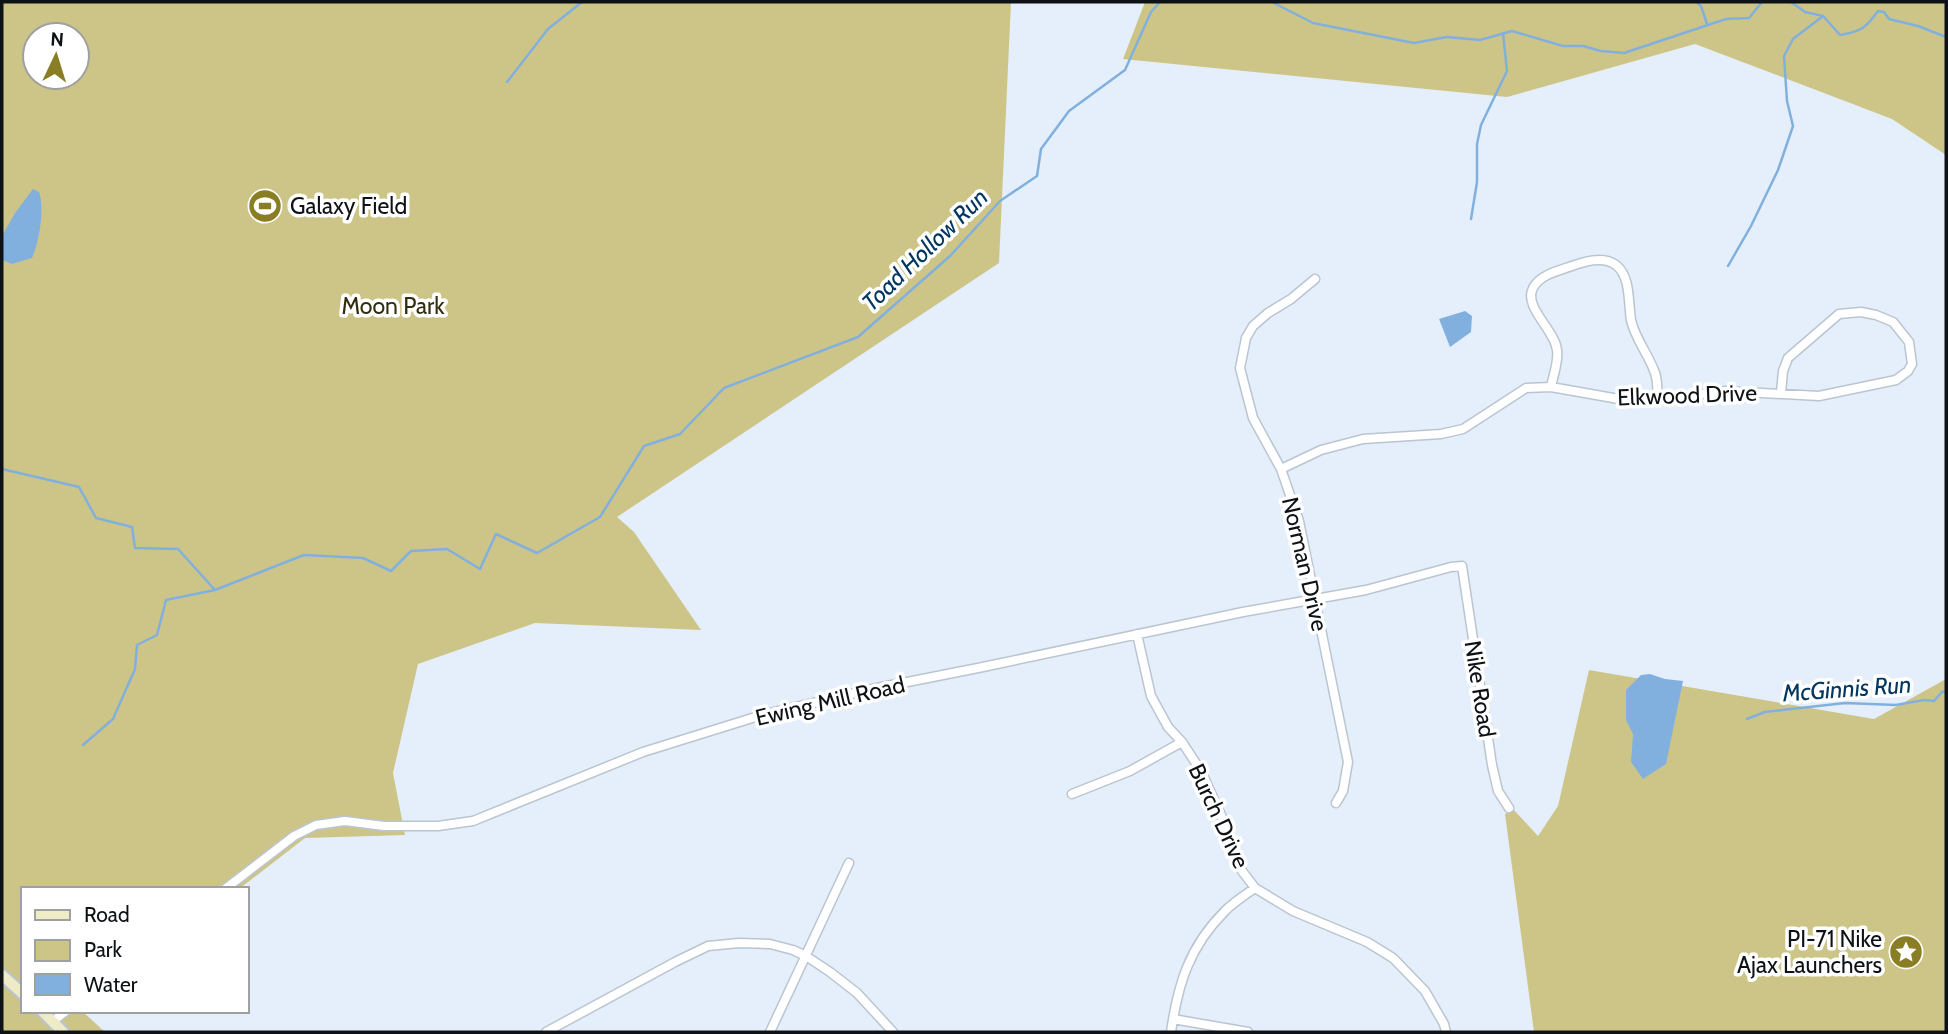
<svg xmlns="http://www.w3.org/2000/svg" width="1948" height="1034" font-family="Cabin,sans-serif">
<rect width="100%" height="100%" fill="#e4effb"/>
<path fill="#cdc588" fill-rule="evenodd" d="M2 2H1011L999 263 617 517 634 532 701 630 535 623 418 664 393 773 405 835 305 838 239 889H23V1011H82L105 1032H2ZM35 35H77V77H35Z
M1145 2H1946V155L1892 119 1695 44 1507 97 1123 59Z
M1589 670 1874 719 1946 679V1032H1534L1505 814 1514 810 1538 836 1558 806Z"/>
<path fill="#82b0de" d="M33 189 39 192C45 207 39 243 32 258L12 264 2 260V236L15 213Z
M1465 311 1472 316 1471 332 1450 347 1439 319Z
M1650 674 1665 679 1683 681 1666 764 1643 779 1631 762 1633 734 1626 720V690L1641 675Z"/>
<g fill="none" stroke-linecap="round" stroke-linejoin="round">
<path stroke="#82b0de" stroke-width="2.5" d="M1272 2 1313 23 1414 43 1447 37 1480 40 1512 31 1563 46H1583L1601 51 1624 53 1726 19 1749 18 1762 2
M1696 2 1701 6 1707 24
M1791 2 1805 12 1823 16 1840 35C1860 32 1866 28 1878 11L1884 12 1889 19 1918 26 1946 37
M507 82 548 29 582 2
M1471 219 1477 182V144L1481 125 1507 71 1503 33
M1728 266 1751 226 1778 170 1793 126 1787 101 1784 56 1793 39 1823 16
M2 469 79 487 96 518 132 527 135 548 178 549 215 590 304 555 363 558 391 571 411 551 447 549 480 569 496 534 537 553 600 517 644 446 680 434 724 388 858 337 950 256 1000 201 1037 176 1041 149 1069 111 1125 70 1151 12 1160 2
M1747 719 1765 712 1845 703 1896 705 1924 700 1934 701 1942 692 1946 691
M83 745 113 719 135 669 137 645 157 635 166 600 215 590"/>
<g stroke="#bac5d0" stroke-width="11">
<path id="street" d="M1315 279 1291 299 1268 313 1253 326 1246 338 1240 368 1253 418 1281 469 1299 521 1348 762 1343 791 1336 803
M1551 387C1553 376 1559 361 1557 350 1555 330 1523 307 1533 288 1540 275 1557 271 1569 267 1583 262 1603 255 1616 265 1631 277 1628 302 1631 320 1635 339 1649 355 1655 373 1658 381 1657 391 1658 400
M1281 469 1321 450 1363 439 1441 434 1463 429 1526 388 1551 387 1630 401 1658 400 1725 391 1819 396 1896 380 1908 371 1912 364 1909 342 1893 322 1876 315 1861 312 1839 314 1788 358 1783 371 1781 393
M1137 634 1151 696 1168 727 1182 742 1201 771 1221 815 1242 871 1255 888 1293 911 1367 942 1393 958 1425 991 1444 1024 1446 1032
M1072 794 1130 771 1182 742
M225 889 294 836 316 825 345 821 384 826H438L473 821 643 752 762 715 872 689 978 668 1243 612 1366 590 1451 567 1462 566 1492 765 1498 791 1509 808
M1173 1019 1248 1032
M53 1021 66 1011
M546 1032 675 962 708 946 739 943 770 944 793 950 806 956 830 972 857 993 893 1032
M770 1032 849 863
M1171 1032C1178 984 1189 947 1225 911 1234 902 1245 895 1255 888"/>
</g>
<g stroke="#bac5d0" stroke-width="14">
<path id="secondary" d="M2 975 23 994
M42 1011 63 1032"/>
</g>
<use href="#street" stroke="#fff" stroke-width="8"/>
<use href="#secondary" stroke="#efebc7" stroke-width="10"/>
</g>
<defs>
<g id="stadium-disc" transform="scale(1.75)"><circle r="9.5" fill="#8a7e25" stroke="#fff"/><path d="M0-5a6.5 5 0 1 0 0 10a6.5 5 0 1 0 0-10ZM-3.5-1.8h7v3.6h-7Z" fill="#fff"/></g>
<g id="sight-disc" transform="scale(1.75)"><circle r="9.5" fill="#8a7e25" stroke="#fff"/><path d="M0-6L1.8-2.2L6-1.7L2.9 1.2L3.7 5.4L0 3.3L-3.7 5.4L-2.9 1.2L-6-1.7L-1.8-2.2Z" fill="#fff"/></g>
</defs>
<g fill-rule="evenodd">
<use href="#stadium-disc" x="265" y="206"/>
<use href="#sight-disc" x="1906" y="952"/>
</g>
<g text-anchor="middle" stroke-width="7" stroke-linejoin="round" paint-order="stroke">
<g font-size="23" fill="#0e1115" stroke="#fff" text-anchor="start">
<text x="290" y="214">Galaxy Field</text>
<text x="1882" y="947" text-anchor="end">PI-71 Nike<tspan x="1882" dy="26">Ajax Launchers</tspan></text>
</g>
<g font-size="23" fill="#312d10" stroke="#fff">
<text x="393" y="314">Moon Park</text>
</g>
<g font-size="23" fill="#0e1115" stroke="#fff">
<text transform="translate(1687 395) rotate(-2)" y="8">Elkwood Drive</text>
<text transform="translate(1305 564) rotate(77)" y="8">Norman Drive</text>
<text transform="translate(1480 689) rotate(81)" y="8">Nike Road</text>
<text transform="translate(830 701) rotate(-13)" y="8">Ewing Mill Road</text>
<text transform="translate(1219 816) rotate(65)" y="8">Burch Drive</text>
</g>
<g font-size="24" font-style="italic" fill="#003760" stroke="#fff">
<text transform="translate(925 250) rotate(-44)" y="8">Toad Hollow Run</text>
<text transform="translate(1847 689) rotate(-4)" y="8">McGinnis Run</text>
</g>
</g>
<rect width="1948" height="1034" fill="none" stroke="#0e1115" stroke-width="7"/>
<rect x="21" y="887" width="228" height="126" fill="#ffffff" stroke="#9fa0a1" stroke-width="2"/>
<rect x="35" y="910" width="35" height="10" fill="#efebc7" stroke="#9fa0a1" stroke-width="2"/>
<text x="84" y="922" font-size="21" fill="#0e1115">Road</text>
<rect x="35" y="940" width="35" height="21" fill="#cdc588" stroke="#9fa0a1" stroke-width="2"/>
<text x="84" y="957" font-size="21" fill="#0e1115">Park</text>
<rect x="35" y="974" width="35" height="21" fill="#82b0de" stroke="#9fa0a1" stroke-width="2"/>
<text x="84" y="992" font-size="21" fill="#0e1115">Water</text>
<g transform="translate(56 56) rotate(4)"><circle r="33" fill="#ffffff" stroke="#9fa0a1" stroke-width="2"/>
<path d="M0-5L12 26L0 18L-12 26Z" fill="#8a7e25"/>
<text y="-10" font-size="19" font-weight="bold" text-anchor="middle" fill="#0e1115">N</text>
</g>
</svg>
